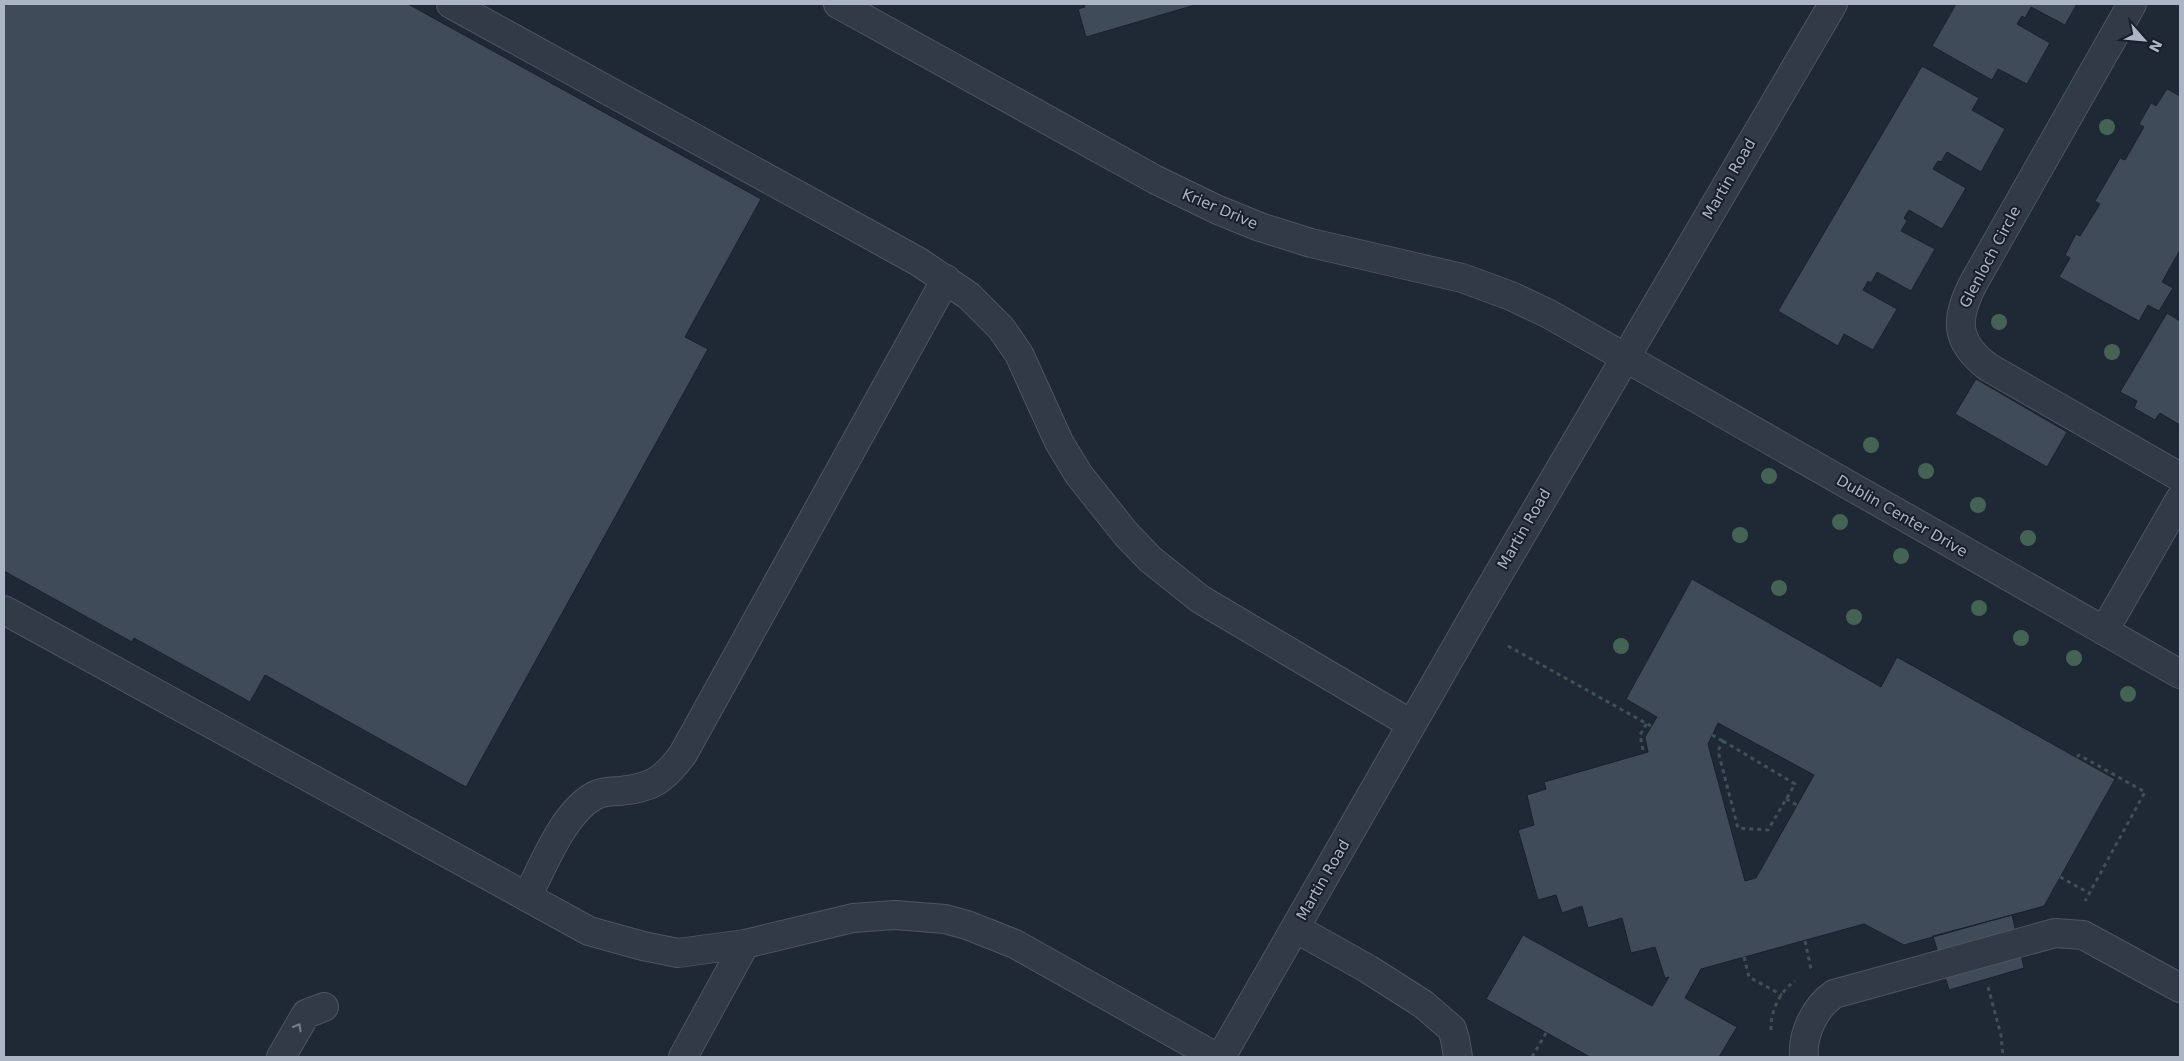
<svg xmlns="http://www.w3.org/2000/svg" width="2184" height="1061" font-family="'DejaVu Sans',sans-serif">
<rect width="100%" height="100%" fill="#1f2835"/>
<path fill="#404b5a" stroke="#1a212c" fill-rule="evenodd" d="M4 4H408L761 199 685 337 708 349 466 787 265 675 250 702 134 638 132 642 4 571Z
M1084 4H1194L1195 5 1086 37 1078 9 1085 7Z
M1956 4H2077L2065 25 2031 7 2025 18 2022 16 2017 24 2050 43 2027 84 1998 69 1992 80 1932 46Z
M1922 66 1979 98 1972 110 2005 129 1981 172 1947 152 1941 162 1938 161 1933 169 1966 188 1942 229 1909 210 1904 218 1907 221 1901 231 1935 249 1911 291 1877 272 1871 283 1868 281 1863 290 1897 309 1873 350 1844 334 1838 346 1778 311Z
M2167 89 2180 96V250L2162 282 2173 288 2159 311 2148 305 2139 321 2059 277 2070 258 2065 255 2076 234 2080 236 2100 204 2095 201 2120 158 2125 160 2144 127 2139 124 2151 103 2156 106Z
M2167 313 2180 321V425L2160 413 2155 420 2134 408 2137 401 2120 392Z
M1976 379 2067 432 2047 467 1955 414Z
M1692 579 1881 687 1897 657 2115 779 2044 906 1904 945 1864 924 1701 969 1685 998 1737 1027 1719 1057H1590L1486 999 1523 935 1652 1006 1669 977 1665 978 1655 947 1631 953 1622 918 1588 928 1582 906 1562 913 1556 895 1538 900 1518 830 1534 825 1527 795 1546 789 1544 782 1648 752 1645 737 1657 717 1626 699ZM1718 723 1814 775 1756 878 1745 881 1708 744Z
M2012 915 2024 968 1949 990 1933 936Z"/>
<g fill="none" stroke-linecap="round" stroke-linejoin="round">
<g stroke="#4d5561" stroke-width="30">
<path id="minor" d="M451 4 919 262 969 296 1001 328 1019 354 1059 442 1079 475 1126 534 1150 559 1200 599 1411 724
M838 4 1156 180 1218 210 1260 227 1311 243 1462 278 1511 296 1549 314 2180 674
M2132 4 1974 282C1955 318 1954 341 1988 367L2180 477
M4 610 589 931 643 946 678 953 745 944 853 918 895 915 945 919 967 925 1015 944 1216 1057
M2104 631 2180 499
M527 897C543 866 563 813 594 796 601 792 611 791 620 791 652 788 664 780 683 754L946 279
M1295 928 1368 969 1423 1004 1452 1029 1455 1039 1458 1057
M281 1057 306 1014 324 1007
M683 1057 745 944
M1221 1057 1478 609 1833 4
M1804 1057C1802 1034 1815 1007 1834 994L2055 933 2083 935 2180 988"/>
</g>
<path stroke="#3e5154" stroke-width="3" stroke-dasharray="4 4" stroke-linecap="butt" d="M1508 646 1651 726
M1712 735 1723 741
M1723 741 1795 784 1768 830 1738 828 1718 751Z
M1643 750 1640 735 1647 723
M2077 757 2079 755 2145 792 2085 901
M1786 799 1797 805
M2060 877 2089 893
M1805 941 1811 969
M1744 957 1749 977 1782 995
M1988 987 2001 1035 2003 1057
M1771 1030C1770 1012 1780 991 1795 981
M1532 1057 1546 1033"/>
<use href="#minor" stroke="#323a46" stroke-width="28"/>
</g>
<g fill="#456355">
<circle cx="2107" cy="127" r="8"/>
<circle cx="1999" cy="322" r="8"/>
<circle cx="2112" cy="352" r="8"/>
<circle cx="1871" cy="445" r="8"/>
<circle cx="1926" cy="471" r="8"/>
<circle cx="1769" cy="476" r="8"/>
<circle cx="1978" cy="505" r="8"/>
<circle cx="1840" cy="522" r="8"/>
<circle cx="1740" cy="535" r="8"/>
<circle cx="2028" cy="538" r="8"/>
<circle cx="1901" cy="556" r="8"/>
<circle cx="1779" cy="588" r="8"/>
<circle cx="1979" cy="608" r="8"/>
<circle cx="1854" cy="617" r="8"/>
<circle cx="2021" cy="638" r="8"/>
<circle cx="1621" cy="646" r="8"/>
<circle cx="2074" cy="658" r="8"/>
<circle cx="2128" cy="694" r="8"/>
</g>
<defs><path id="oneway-chevron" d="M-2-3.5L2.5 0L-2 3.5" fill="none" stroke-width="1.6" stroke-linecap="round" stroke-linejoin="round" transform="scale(1.25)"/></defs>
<use stroke="#757e8b" href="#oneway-chevron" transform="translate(298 1027) rotate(-60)"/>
<g text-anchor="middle" stroke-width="4" stroke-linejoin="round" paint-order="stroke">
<g font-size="15" fill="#acb5c3" stroke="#181f2a">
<text transform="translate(1729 179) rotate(-60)" y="5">Martin Road</text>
<text transform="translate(1220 209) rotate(23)" y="5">Krier Drive</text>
<text transform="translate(1990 257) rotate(-62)" y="5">Glenloch Circle</text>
<text transform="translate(1902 516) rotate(30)" y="5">Dublin Center Drive</text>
<text transform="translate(1524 529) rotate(-60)" y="5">Martin Road</text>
<text transform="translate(1323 880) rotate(-60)" y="5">Martin Road</text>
</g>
</g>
<rect width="2184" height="1061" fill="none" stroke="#acb5c3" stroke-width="10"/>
<g transform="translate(2144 40) rotate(117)" stroke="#181f2a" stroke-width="4" paint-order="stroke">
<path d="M0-4L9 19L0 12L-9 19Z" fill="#acb5c3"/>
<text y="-8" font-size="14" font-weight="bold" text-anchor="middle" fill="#acb5c3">N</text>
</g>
</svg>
